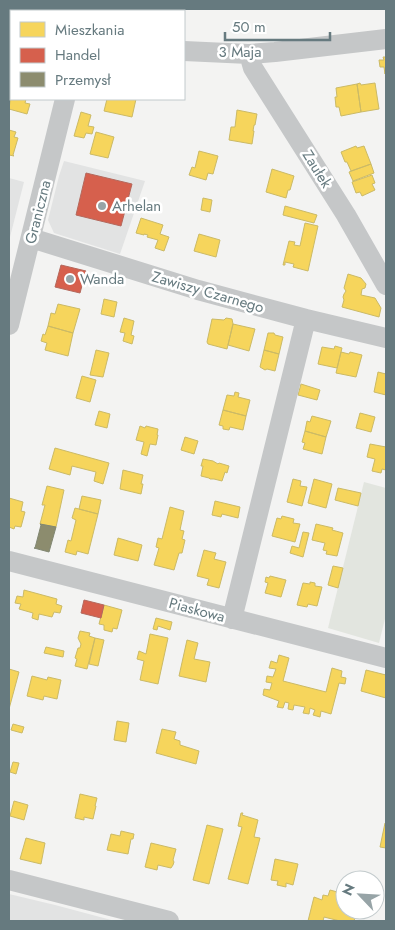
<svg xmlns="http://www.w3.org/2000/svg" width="395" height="930" font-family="Jost,sans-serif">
<rect width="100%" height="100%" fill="#f3f3f2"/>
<path fill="#e2e3e3" d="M64 161 145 181 120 254 54 233 48 220 59 176Z
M9 178 24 182 9 241Z
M9 894 55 905 115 921H9Z"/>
<path fill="#e2e5df" d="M364 482 386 488V615L379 643 328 628Z"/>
<path fill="#f6d55c" stroke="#cbba66" d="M17 9H37V11H17Z
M166 9H184L183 11H165Z
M383 57H386L385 74 384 67H380L379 60H384Z
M360 83 361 85 375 83 379 109 361 112 357 84Z
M357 84 361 112 341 116 339 107H336L335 97H337L336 88Z
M11 94V99H26L25 103 30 104 27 114 9 109Z
M107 99H136L132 117 104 111Z
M237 110 257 114 255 125H254L253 131H254L252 144 229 140 231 127H235Z
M81 112 91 115 88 126 94 127 92 134 86 133 84 138 74 136Z
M9 130 16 132 14 137 18 138 13 155 14 156 9 155Z
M96 132 114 137 108 158 90 154Z
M356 146 357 148 364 146 371 164 351 171 347 162H345L341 152Z
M199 151 218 156 213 174 208 173 206 180 189 175 192 167 195 168Z
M371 164 374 173 353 181 349 172Z
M272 169 294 176 290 190H288L286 198 266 192Z
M372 175 375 183 372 184 375 190 362 196 360 192 356 193 352 182Z
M203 198 212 200 210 212 201 210Z
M285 206 317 215 314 223 283 215Z
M141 218 163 225 160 234 169 237 164 251 155 248 158 240 147 237 148 235 144 234V235L136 233Z
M305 223 318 226 308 271 293 267 294 264 285 262V265H283L289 241 295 242 294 245 300 246Z
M199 234 220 240 216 257 194 251Z
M348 274 361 278 366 284 365 288 362 289 361 295 375 298 381 308 379 317 342 307 344 300 343 297 344 294 346 291 344 288Z
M104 299 117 302 114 317 101 314Z
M58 304 80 309 73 333 48 326 51 313 55 314Z
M124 318 134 321 131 335 134 336 132 344 123 341 125 333 120 332Z
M226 318 232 319 233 324 227 349 208 344 207 342 212 319 224 320Z
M233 324 255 329 249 351 228 345Z
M48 326 73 333 68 356 45 350 47 343 41 341 43 334 45 335Z
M268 333H274L275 335 283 337 279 354 264 350Z
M335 346 342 348 337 368 318 364 322 347 334 349Z
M96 350 109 353 103 377 90 375Z
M264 350 279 354 275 371 267 369 265 370 260 367Z
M341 352 349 354 350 352 362 355 356 377 336 373Z
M378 372 386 374V395L374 392Z
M82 376 96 380 90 402 76 398Z
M301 384 320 390 317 400 298 395Z
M235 392 239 393 238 397 250 400 246 416 223 410 227 395 234 396Z
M223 410 246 416 243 430 230 427 229 430 223 429V426L219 425Z
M99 411 110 414 107 428 95 425Z
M360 413 375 417 371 432 356 428Z
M312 416 331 421 326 437 305 431 307 421 310 422Z
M140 426 145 428 146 426 158 429 157 435H158L156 445 150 444 147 456 141 454 144 442 136 440Z
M305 431 326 437 322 454 303 449 305 443 302 442Z
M185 437 198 441 194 454 181 450Z
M370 444 386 447V470L382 469 381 473 372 471 375 459 367 457Z
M55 448 109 463 103 484 94 481 96 472 72 466 70 475 49 469Z
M203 459 213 461 218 464 219 463 229 466 227 473 225 472 222 481 214 479H210L209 478 201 476 203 466H201Z
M123 470 143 475 141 484H143L141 494 120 489Z
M293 479 301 481 300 486 307 487 302 506 287 502Z
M314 479 332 484 326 508 308 503Z
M47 486 64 490 56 527 40 524 45 505H42Z
M338 488 361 493 358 506 335 500Z
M82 496 101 500 98 514 79 509Z
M9 498 23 502 21 511 25 512 21 527 15 526 14 529 9 527Z
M215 501 240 507 238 518 222 514 221 517 212 515Z
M170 507 184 511 180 530 184 531 182 539 185 540 182 553H179L174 570 154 565 159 548 156 547 158 538 162 539Z
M75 508 98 514 88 554 77 551 76 555 65 552 68 540 71 541 76 520 72 518Z
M282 516 294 519 293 523 300 524 295 542 272 536 277 518 281 519Z
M316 524 333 528 332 530 343 533 337 556 326 554 327 551 323 550 325 543 312 540Z
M303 532 309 533 303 557 290 553 292 546 299 548Z
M118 538 142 545 138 561 114 555Z
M204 550 216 553 214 559 226 562 219 588 207 585 209 579 197 576Z
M333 566 343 568 338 588 328 585Z
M270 576 286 580 281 597 265 593 268 583 265 582 266 577 269 578Z
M310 582 315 583V586L322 587 317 606 308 604 307 607 297 605 303 583 310 584Z
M24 590 57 599 56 604 62 606 60 613 54 612 52 617 39 614 38 620 32 618 33 613 19 609 21 604 15 603 17 596 23 597Z
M104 605 122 610 117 629 113 628 112 632 104 630V625L99 624Z
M156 618 172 622 170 630 158 626 157 630 153 629Z
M80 631 90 633 89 636 95 638 87 669 75 666 77 659 75 658 78 648H80L81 644 78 638Z
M150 634 168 638 158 684 140 680 144 661 137 659 139 651 146 654Z
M95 638 104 640 98 666 89 664Z
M187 640 198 643 194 659 210 662 206 682 179 676Z
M46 647 64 651 63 657 44 653Z
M279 655 289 658 283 681 326 692 332 668 342 671 341 677 346 678 345 684 339 683 331 714 321 711 320 717 313 715 315 710 310 708 309 714 303 713 305 707 294 705 293 710 288 709 289 703 285 702 283 708 277 707 279 701 263 695 264 689 270 690 272 683 266 682 267 676 273 677 276 669 269 668 271 661 277 663Z
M9 669 19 672 9 709Z
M366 670 386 675V698L361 691Z
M32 676 47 680 48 677 61 680 57 699 44 696 43 700 27 696Z
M117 721 129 723 126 742 114 740Z
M13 724 24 727 22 733 11 730Z
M162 729 176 732 174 739 180 741V745L199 751 196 764 156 753Z
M13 762 19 763 16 774 10 772Z
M80 794 97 798 95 806H96L93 819 84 817V820L75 818Z
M14 801 28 805 24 820 10 816Z
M241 813H243L242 815 258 820 254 837 260 838 248 884 228 879 242 827 238 826Z
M385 823 386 824V848L380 847Z
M207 825 223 829 209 884 193 880Z
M121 831 134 834 133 839H131L128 854 107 850 111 834 120 836Z
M26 838 45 843 41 864 20 859Z
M151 843 176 849 173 860 174 862 173 865 171 868 158 865 157 870 145 867Z
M275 859 298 864 293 885 286 883V887L277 885 278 881 271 880Z
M330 890 345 894V910H357L354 921H340L324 917 323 921H308L314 897 322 900 323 895 328 896Z"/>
<path fill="#d6604d" stroke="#b4685c" d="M86 173 132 184 121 226 76 215Z
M61 265 86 271 80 293 55 287Z
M84 600 104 605 101 618 81 613Z"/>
<path fill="#8c8c6e" stroke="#818773" d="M40 524 56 527 49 552 34 548H35L41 525Z"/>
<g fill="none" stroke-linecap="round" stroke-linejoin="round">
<path stroke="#c5c7c8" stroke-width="20" d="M71 9 72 11
M184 51 249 54 275 52 386 39
M249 54 253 68 346 215 386 285
M9 58H11
M31 238 198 290 306 319 386 338
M9 325 65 99
M9 561 386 658
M232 619 306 319
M9 880 169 921"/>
</g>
<g fill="#97a4a7" stroke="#fff" stroke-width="2">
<circle cx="102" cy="206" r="5"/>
<circle cx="70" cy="279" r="5"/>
</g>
<g text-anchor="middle" stroke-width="5" stroke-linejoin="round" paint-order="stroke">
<g font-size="15" fill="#667a7f" stroke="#fff">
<text x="240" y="57">3 Maja</text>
<text transform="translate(317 169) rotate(58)" y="5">Zaułek</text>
<text transform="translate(38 212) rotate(-76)" y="5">Graniczna</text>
<text transform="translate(208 292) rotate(16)" y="5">Zawiszy Czarnego</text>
<text transform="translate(197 610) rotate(15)" y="5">Piaskowa</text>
</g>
<g font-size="15" fill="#667a7f" stroke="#fff" text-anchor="start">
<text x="112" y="211">Arhelan</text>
<text x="80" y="284">Wanda</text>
</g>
</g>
<rect width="395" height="930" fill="none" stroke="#667a7f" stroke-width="20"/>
<rect x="10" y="10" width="175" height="90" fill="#ffffff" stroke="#c2cacc"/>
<rect x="20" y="22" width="25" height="15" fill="#f6d55c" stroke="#c2cacc"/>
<text x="55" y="35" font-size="15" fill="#667a7f">Mieszkania</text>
<rect x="20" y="48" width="25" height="15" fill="#d6604d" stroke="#c2cacc"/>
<text x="55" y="60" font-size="15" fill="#667a7f">Handel</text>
<rect x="20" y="72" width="25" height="15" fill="#8c8c6e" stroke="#c2cacc"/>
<text x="55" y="85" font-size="15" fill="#667a7f">Przemysł</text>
<g transform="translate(360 895) rotate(295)"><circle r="24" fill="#ffffff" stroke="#c2cacc"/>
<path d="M0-4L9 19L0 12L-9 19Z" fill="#97a4a7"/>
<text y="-8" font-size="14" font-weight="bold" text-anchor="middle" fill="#667a7f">N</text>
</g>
<path d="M225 32v8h105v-8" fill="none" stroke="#667a7f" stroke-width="2.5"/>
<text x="232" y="32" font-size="15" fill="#667a7f" stroke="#ffffff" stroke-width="4" paint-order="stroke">50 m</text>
</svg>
